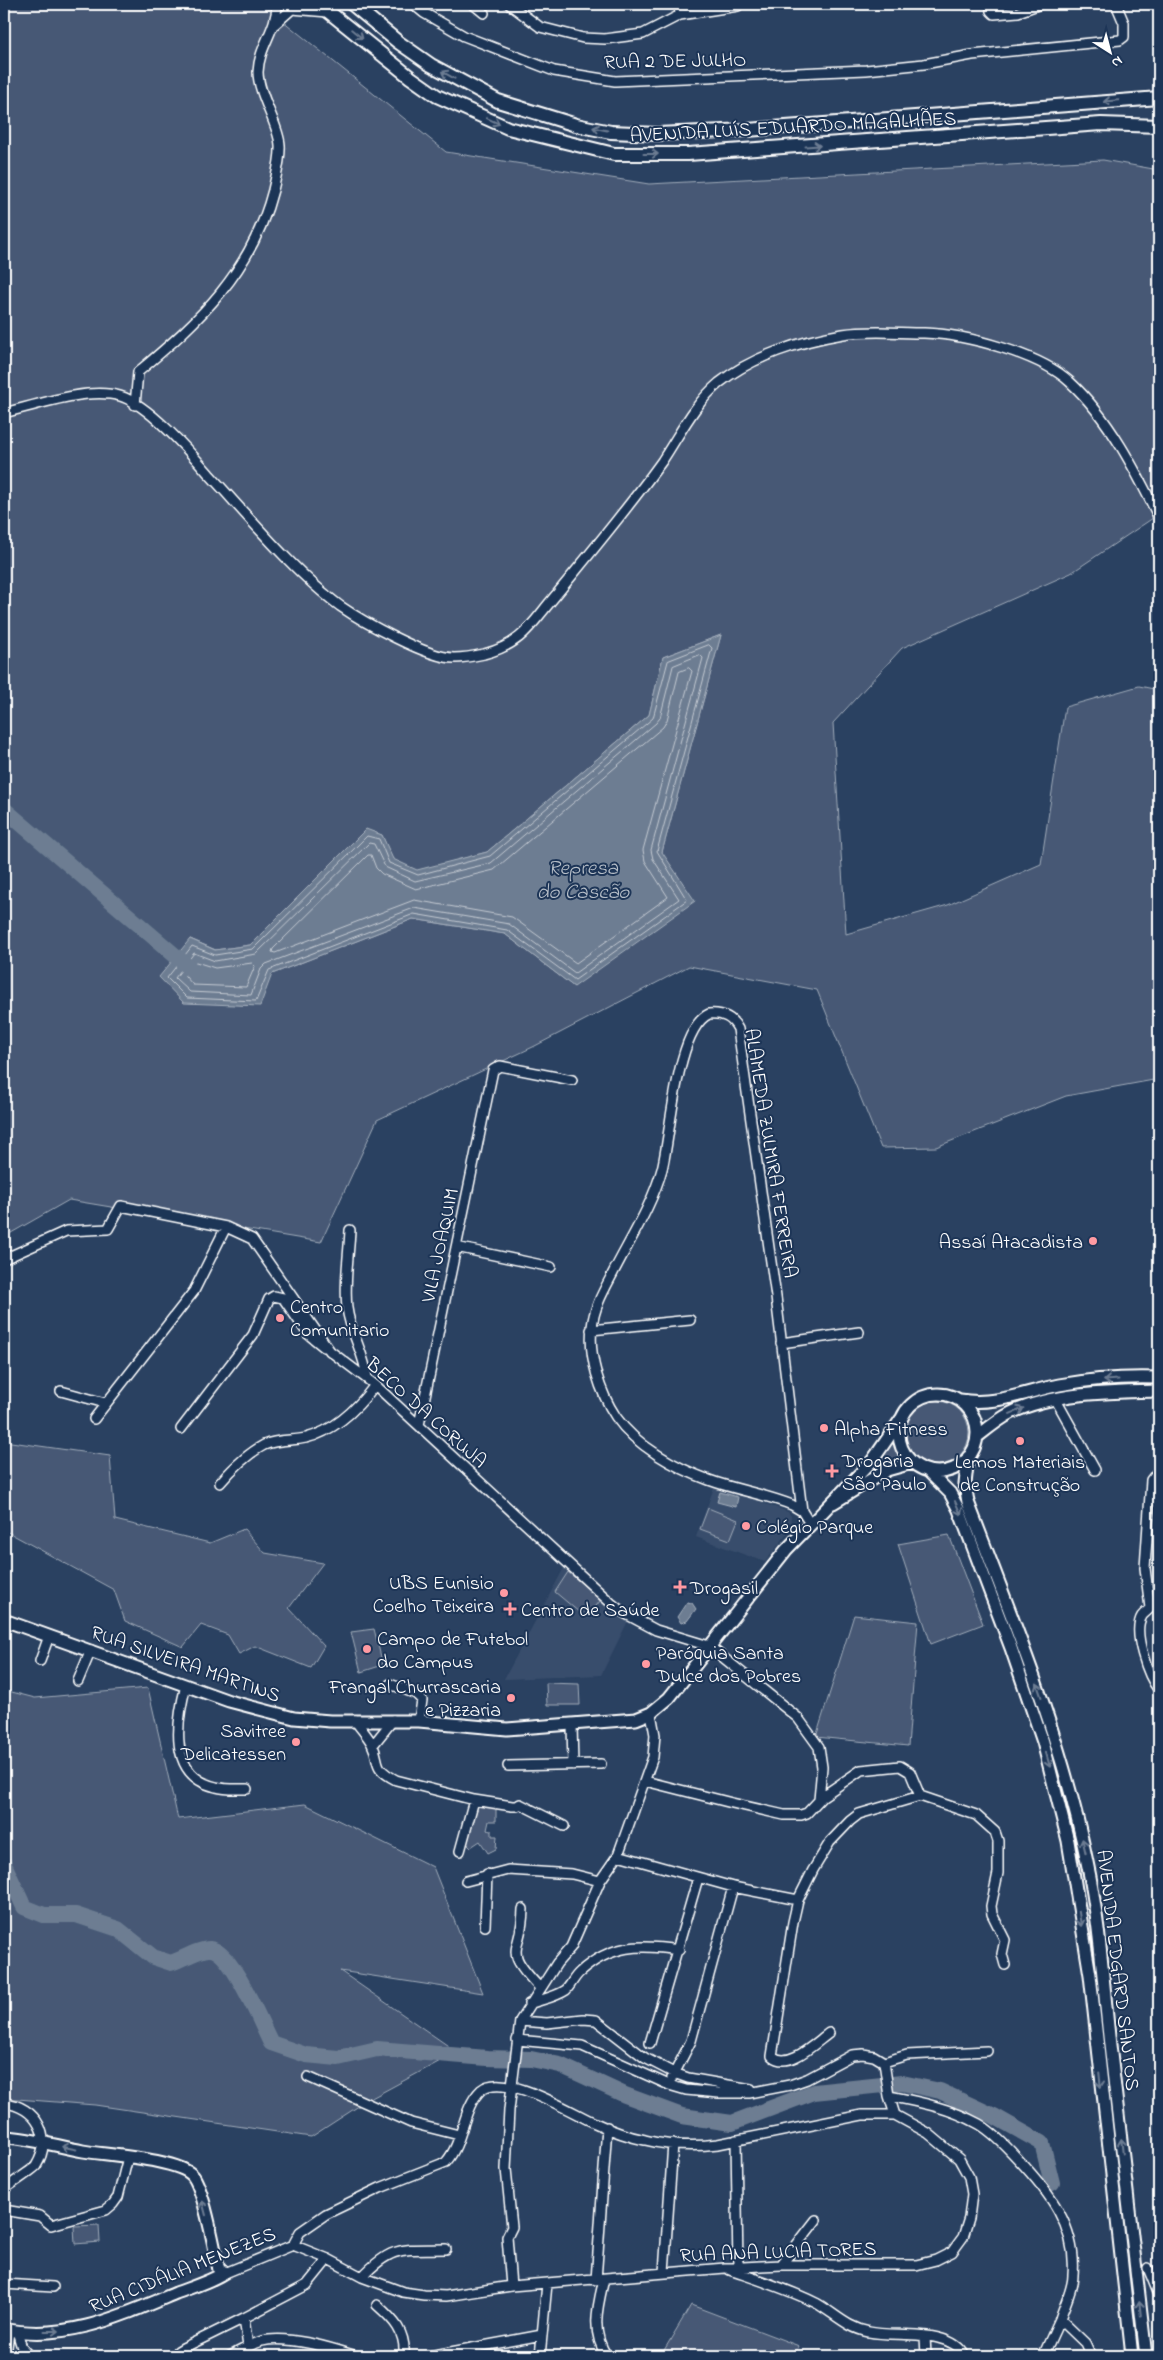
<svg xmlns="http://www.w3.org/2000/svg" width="1163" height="2360" font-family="'Indie Flower',sans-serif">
<rect width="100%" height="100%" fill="#2a4161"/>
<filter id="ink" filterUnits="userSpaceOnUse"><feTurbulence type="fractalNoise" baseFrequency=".02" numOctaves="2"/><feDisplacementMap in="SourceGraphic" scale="10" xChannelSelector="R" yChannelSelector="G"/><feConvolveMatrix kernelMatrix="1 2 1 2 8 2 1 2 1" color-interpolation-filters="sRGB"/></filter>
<g filter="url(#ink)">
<path fill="#394e6c" d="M715 1485 788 1512 791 1516 790 1530 765 1562 696 1537Z
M564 1568 628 1621 601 1675 504 1679Z"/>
<path fill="#465975" stroke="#a2acba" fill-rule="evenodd" d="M4 4H262L446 152 649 184 1103 160 1159 170V514L1071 573 902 648 833 723 846 934 948 905 1041 864 1065 707 1139 686 1159 690V1079L1066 1096 936 1147 881 1148 817 990 689 966 533 1047 377 1120 321 1242 69 1200 4 1237ZM721 635 662 852 574 987 505 934 413 919 272 974 190 939 215 950 250 945 366 830 382 835 392 859 417 871 487 852 649 715 663 657Z
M905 1433a32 32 0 1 1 64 0a32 32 0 1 1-64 0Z
M892 1439 904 1461 846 1493Z
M4 1441 110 1456 115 1520 210 1543 244 1529 265 1553 323 1563 289 1608 324 1646 311 1668 255 1646 239 1654 228 1635 201 1625 183 1647 125 1621 114 1590 4 1530Z
M708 1508 738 1520 730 1540 700 1529Z
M949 1535 983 1624 931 1644 898 1544Z
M568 1572 601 1600 586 1618 555 1592Z
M854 1615 918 1622 908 1746 816 1737Z
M374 1629 383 1665 361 1672 351 1632Z
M546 1683 579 1684 580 1705H547Z
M148 1688 178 1819 305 1804 433 1867 483 1993 340 1971 457 2052 368 2100 311 2137 95 2105 4 2098V1690L35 1698Z
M478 1806 496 1807V1821H489L487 1830 492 1831V1836H497L496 1849 488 1853 480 1841 471 1847 466 1842Z
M99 2225 100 2242 75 2244 74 2226Z
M691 2305 799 2346 794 2356H670L663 2352Z"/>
<path fill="#6d7d92" stroke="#a7b1be" d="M721 635 662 852 695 901 574 987 505 934 413 919 272 974 260 1006 184 1003 159 977 190 939 215 950 250 945 366 829 382 835 393 859 417 870 487 852 649 715 663 657Z
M720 1492 738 1497 736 1507 717 1502Z
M687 1602 692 1603 696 1609 687 1621 681 1623 677 1617Z"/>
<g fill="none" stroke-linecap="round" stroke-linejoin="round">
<path stroke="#c5cbd3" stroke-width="1" d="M709 645 712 648 657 851 687 900 575 980 507 930 414 914 269 970 256 1001 187 998 167 978 192 946 215 955 253 949 367 836 379 839 389 863 418 875 490 856 653 718 668 661Z
M700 655 703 658 651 850 653 859 679 899 575 973 509 924 414 908 266 964 261 969 251 995 190 992 175 978 194 953 215 961 256 954 369 843 374 844 385 867 415 881 491 863 656 723 660 718 673 666Z
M689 668 692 671 643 850 645 861 668 897 576 963 512 917 414 900 275 953 272 952 273 949 368 855H371L376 868 382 874 416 889 494 870 663 727 667 720 679 672Z
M196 962 215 968 252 963 255 966 246 987 193 985 185 976Z"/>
<path stroke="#6d7d92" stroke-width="16" d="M4 809 192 970
M4 1864 24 1907 44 1915H76L118 1929 153 1957 171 1963C180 1960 202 1948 210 1949 232 1950 261 2024 271 2043L306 2055 338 2058 377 2049 487 2058 531 2059 560 2065 625 2095 682 2116 732 2123 814 2092 902 2083 940 2091 994 2116 1042 2143 1052 2183"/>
<g stroke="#fff" stroke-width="12">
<path id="street" d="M413 4 424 13 464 36 554 71 615 81 866 70 924 64 972 55 1120 40 1124 37V23L1116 4
M473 4 484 13
M509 4 540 27 583 38 605 39 643 34 680 15 738 6
M679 4 680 15
M994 4 991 11 994 14 1018 12 1040 4
M274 25 292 9 328 12
M135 405 138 372C200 320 252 272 273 190 276 176 281 159 280 145 279 125 258 94 258 72 259 46 277 29 277 4
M4 413C37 405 87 387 120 396 148 404 190 452 209 474 247 515 295 573 340 606 363 622 428 658 454 658 463 658 475 656 484 654 523 644 531 624 556 595 592 551 629 507 662 461 680 434 694 404 719 383 753 356 801 341 843 334 869 330 898 333 924 333 965 334 1040 354 1070 382 1109 418 1136 471 1159 518
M350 1230C349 1255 344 1283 347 1308 350 1333 365 1354 367 1378
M456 1247 551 1267
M4 1259 66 1231 108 1229 121 1206 226 1227 252 1239 330 1351 375 1385 611 1603 624 1613 656 1630 709 1646 798 1718 819 1747 822 1767 819 1800
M591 1330 690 1320
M781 1343 859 1332
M61 1391 105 1403
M1056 1400 1095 1470
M94 1419 194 1291 226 1227
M419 1425 493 1070 500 1066 572 1080
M181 1429 253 1335 269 1299 274 1296 283 1298 308 1334 324 1347
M1159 1470 1151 1480 1145 1568 1150 1608C1148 1611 1144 1613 1142 1616 1132 1632 1148 1677 1159 1690
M220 1483C233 1468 247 1454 264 1445 278 1439 292 1441 306 1438 334 1431 358 1408 375 1385
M802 1511 776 1297 738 1029C732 1017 723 1013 709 1014 676 1029 671 1135 662 1169 652 1206 629 1241 612 1275 603 1292 594 1308 592 1327 588 1356 600 1393 616 1417 636 1446 676 1468 709 1480 736 1490 765 1494 792 1505L802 1511 810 1524
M40 1661 49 1636
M78 1681 91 1650
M390 1684 416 1694 422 1700 419 1721
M186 1685C177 1720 167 1776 216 1787 226 1790 237 1789 247 1789
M355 1720C360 1728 368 1736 372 1744 381 1762 371 1767 396 1780L474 1800 512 1806H517L520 1804 564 1826
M572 1725 573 1765
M373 1745 393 1720
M508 1766 601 1764
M645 1781 732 1803 784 1815H801L807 1813 823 1796 861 1770 900 1766 910 1772 920 1796
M920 1796 976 1815 995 1832 998 1841V1873L991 1906 992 1914 1005 1940 1002 1954 1005 1965
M460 1851 474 1800
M618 1855 733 1887 798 1900
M466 1881 508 1870 572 1874 600 1881
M523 1909C522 1956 500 1946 540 1988
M485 1926 487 1874
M529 2004C540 2000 556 1997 566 1990 571 1985 574 1977 580 1972 611 1944 640 1944 679 1950
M520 2021 547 2023 583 2019 596 2020 645 2058 674 2073 688 2078 751 2089
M829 2033C815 2043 789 2070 772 2056L793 1922 798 1900 813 1870 830 1842 850 1821 859 1814 920 1796
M517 2040 582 2046 669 2085 686 2090 719 2093H749L790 2085 807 2079 852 2055 863 2054 874 2056 884 2062 889 2096 895 2115
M650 2043 698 1878
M884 2062 907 2055 987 2051
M308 2077 411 2123 459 2135
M672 2078 691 2041 733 1887
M889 2096C920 2102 950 2108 979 2124 993 2132 1007 2147 1018 2159 1049 2192 1077 2227 1073 2275 1073 2290 1064 2305 1060 2319L1085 2343 1091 2356
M4 2103C36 2106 54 2137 36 2166 35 2168 7 2187 4 2189
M736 2140 738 2267
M4 2210 40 2216 51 2225 106 2210 113 2204 118 2197 128 2157
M781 2265 816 2220
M1148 2268 1159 2295
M730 2270C759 2280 788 2289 816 2303 834 2313 847 2328 869 2332 896 2338 950 2327 965 2356
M664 2272 673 2144
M225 2273 293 2245 328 2259 362 2277 403 2292 424 2295 446 2296 511 2286 725 2268 781 2265H916L936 2260 952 2252 963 2237 969 2218 972 2194 969 2177 959 2159 928 2133 895 2115H862L718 2144C693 2147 669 2146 645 2140 629 2137 610 2130 595 2123 572 2113 504 2070 481 2090 462 2108 464 2142 446 2162L380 2188 326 2214 300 2232 293 2245
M362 2277C393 2244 404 2250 446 2249
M604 2279C598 2305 590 2332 607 2356
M596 2280 607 2127
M4 2284 53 2287
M511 2286 507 2237 512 2227 506 2169 509 2110 520 2021 557 1963 571 1947 600 1881 618 1855 653 1757 655 1735 651 1713
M377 2305C394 2320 406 2332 404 2356
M17 2331 22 2348 29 2356
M925 2336 926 2356
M248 2347 244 2318 307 2285 328 2259
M6 2356 9 2331
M177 2356 178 2351 183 2348 244 2318
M230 2356C241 2351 251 2344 262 2341 288 2335 331 2348 356 2356
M429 2356 542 2335
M540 2356 547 2284
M1043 2356 1060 2319"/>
</g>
<g stroke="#fff" stroke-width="15">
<path id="secondary" d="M899 1433a39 39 0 1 1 78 0a39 39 0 1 1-78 0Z
M960 1400C996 1406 1024 1392 1059 1385 1091 1379 1126 1377 1159 1378
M977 1437C987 1429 999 1419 1011 1413 1054 1392 1112 1392 1159 1391
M968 1457 965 1484 968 1502C1013 1620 1062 1738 1087 1862 1100 1922 1103 1984 1110 2045 1122 2149 1134 2253 1146 2356
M928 1471 950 1493 959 1510 1011 1648 1043 1742 1068 1841 1090 1975 1132 2356
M833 1503 887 1470 912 1463
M4 1620 229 1701 294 1718 330 1721H419L507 1729 636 1719 651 1713 669 1698 786 1550 872 1461 901 1419
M4 2137C31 2138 56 2146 83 2151 106 2155 179 2159 193 2176 204 2190 216 2256 220 2275
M4 2329C65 2342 121 2316 176 2293 192 2287 212 2281 225 2272"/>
</g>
<g stroke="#fff" stroke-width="16">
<path id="primary" d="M319 4 410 77 437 96 508 128 614 154H688L1101 124 1159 126
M352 4 398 42 431 65 498 101 576 125 611 132 657 134 747 130 1159 98"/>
</g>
<use href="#street" stroke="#1d3557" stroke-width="9"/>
<use href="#secondary" stroke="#1d3557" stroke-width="11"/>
<use href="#primary" stroke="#1d3557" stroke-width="12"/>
</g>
<defs><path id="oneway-shaft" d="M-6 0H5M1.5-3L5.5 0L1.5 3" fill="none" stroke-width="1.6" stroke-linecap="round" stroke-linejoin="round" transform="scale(1.25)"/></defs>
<g stroke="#6c7c92">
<use href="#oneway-shaft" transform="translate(357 34) rotate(39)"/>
<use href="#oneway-shaft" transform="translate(448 75) rotate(-151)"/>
<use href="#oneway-shaft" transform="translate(1111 101) rotate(175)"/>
<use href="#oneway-shaft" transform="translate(493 121) rotate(25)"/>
<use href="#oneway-shaft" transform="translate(600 129) rotate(-169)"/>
<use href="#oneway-shaft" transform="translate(813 146) rotate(-4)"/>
<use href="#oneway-shaft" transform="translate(651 154)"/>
<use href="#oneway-shaft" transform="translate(1111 1380) rotate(176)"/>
<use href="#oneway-shaft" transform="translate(1017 1411) rotate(-23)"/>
<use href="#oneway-shaft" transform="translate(958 1508) rotate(66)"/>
<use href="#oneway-shaft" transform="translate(1039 1690) rotate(-109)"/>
<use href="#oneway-shaft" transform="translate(1048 1760) rotate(74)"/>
<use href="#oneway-shaft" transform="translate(1084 1846) rotate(-103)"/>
<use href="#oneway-shaft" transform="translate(1080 1919) rotate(81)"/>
<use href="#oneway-shaft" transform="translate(1100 2080) rotate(84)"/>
<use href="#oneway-shaft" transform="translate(1122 2146) rotate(-96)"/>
<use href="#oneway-shaft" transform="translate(69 2148) rotate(-168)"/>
<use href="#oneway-shaft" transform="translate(204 2208) rotate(-105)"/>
<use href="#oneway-shaft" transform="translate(1140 2308) rotate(-96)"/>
<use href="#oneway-shaft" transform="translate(52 2331)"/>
</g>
</g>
<g fill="#ff9aa2" stroke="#1d3557" stroke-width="2">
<circle cx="1093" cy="1241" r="5"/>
<circle cx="280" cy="1318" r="5"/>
<circle cx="824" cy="1428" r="5"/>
<circle cx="1020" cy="1441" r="5"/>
<path d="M829.5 1463.5h5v5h5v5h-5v5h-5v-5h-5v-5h5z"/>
<circle cx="746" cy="1526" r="5"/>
<path d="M677.5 1579.5h5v5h5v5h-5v5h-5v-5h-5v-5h5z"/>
<circle cx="504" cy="1593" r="5"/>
<path d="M507.5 1601.5h5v5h5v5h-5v5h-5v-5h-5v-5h5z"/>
<circle cx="367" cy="1649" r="5"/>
<circle cx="646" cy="1664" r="5"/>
<circle cx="511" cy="1698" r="5"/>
<circle cx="296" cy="1742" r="5"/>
</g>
<g text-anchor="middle" stroke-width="4" stroke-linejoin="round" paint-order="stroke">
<g font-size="20" fill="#fff" stroke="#1d3557">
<text transform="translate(675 60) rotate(-1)" y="7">RUA 2 DE JULHO</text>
<text transform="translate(793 126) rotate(-3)" y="7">AVENIDA LUÍS EDUARDO MAGALHÃES</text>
<text transform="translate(772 1153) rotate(81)" y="7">ALAMEDA ZULMIRA FERREIRA</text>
<text transform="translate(439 1245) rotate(-78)" y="7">VILA JOAQUIM</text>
<text transform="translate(427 1412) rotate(42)" y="7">BECO DA CORUJA</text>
<text transform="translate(186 1663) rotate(19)" y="7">RUA SILVEIRA MARTINS</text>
<text transform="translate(1119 1970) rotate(83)" y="7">AVENIDA EDGARD SANTOS</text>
<text transform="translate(778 2251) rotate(-2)" y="7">RUA ANA LUCIA TORES</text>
<text transform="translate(182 2269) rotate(-22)" y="7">RUA CIDÁLIA MENEZES</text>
</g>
<g font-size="20" fill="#fff" stroke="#1d3557" text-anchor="start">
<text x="1083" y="1248" text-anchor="end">Assaí Atacadista</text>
<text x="290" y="1313">Centro<tspan x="290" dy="23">Comunitario</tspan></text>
<text x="834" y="1435">Alpha Fitness</text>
<text x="842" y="1467">Drogaria<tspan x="842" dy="23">São Paulo</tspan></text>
<text x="1020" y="1468" text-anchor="middle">Lemos Materiais<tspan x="1020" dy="23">de Construção</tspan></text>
<text x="756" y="1533">Colégio Parque</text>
<text x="494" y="1589" text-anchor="end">UBS Eunisio<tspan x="494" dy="23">Coelho Teixeira</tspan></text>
<text x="690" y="1594">Drogasil</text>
<text x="521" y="1616">Centro de Saúde</text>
<text x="377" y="1645">Campo de Futebol<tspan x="377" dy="23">do Campus</tspan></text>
<text x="656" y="1659">Paróquia Santa<tspan x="656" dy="23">Dulce dos Pobres</tspan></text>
<text x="501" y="1693" text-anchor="end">Frangal Churrascaria<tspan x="501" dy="23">e Pizzaria</tspan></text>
<text x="286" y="1737" text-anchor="end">Savitree<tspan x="286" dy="23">Delicatessen</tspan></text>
</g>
<g font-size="21" font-style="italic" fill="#b6bec8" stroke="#1d3557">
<text x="583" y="874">Represa<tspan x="583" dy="24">do Cascão</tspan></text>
</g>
</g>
<rect width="1163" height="2360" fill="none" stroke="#1d3557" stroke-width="20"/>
<rect x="10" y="10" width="1143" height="2340" fill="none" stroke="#fff" stroke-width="2" filter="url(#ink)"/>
<g transform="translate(1110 52) rotate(144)" stroke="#1d3557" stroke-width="4" paint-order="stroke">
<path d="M0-4L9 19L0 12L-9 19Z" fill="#ffffff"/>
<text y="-8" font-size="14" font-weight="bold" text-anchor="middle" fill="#ffffff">N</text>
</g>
</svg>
